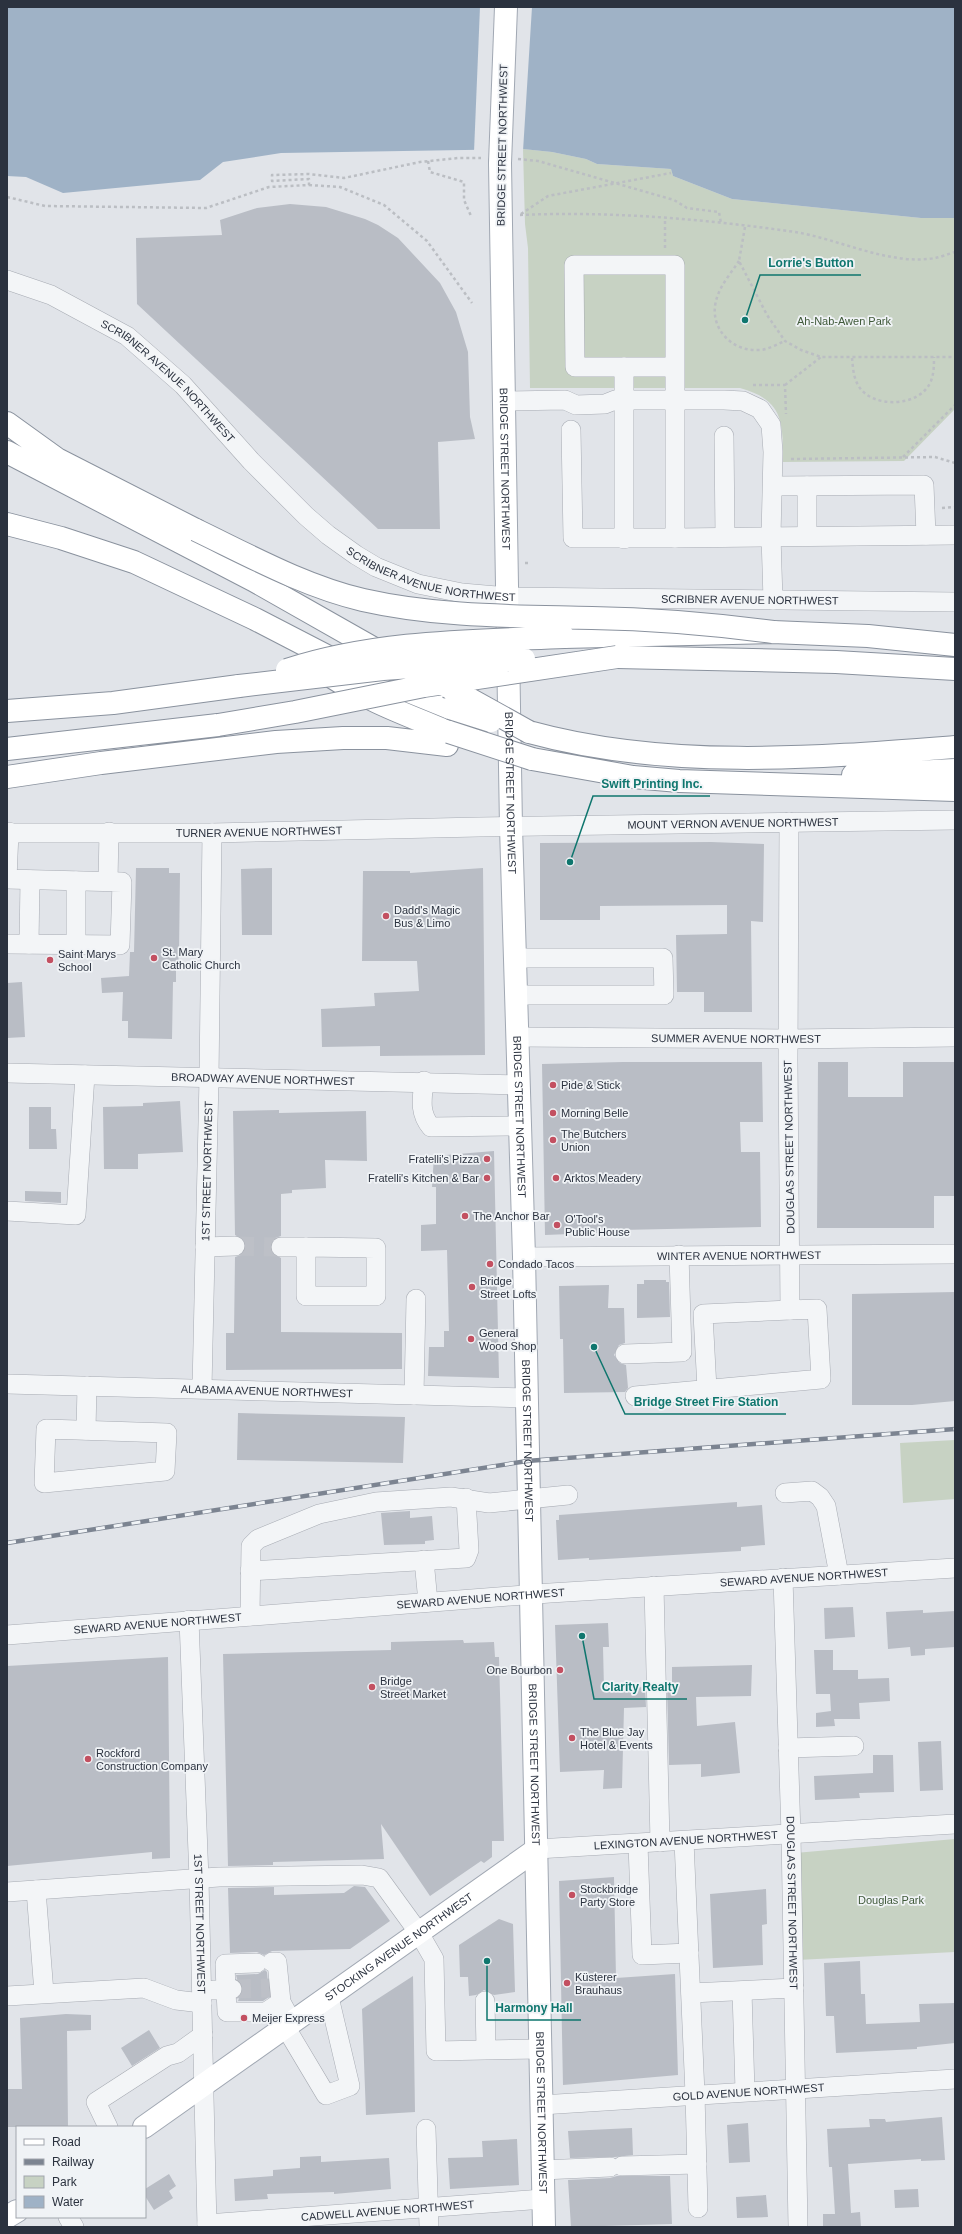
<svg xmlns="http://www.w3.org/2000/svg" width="962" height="2234" font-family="Helvetica,sans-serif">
<rect width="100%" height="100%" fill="#e1e4e9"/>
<path fill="#c7d2c3" d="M523 149 552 152 586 159 597 164 671 169 673 176 732 199 921 218H955V409L904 461 783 462C783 423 784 400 740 388H530L528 248 525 224Z
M955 1440V1499L903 1503 900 1443Z
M955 1839V1952L797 1960 795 1853Z"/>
<path fill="#9fb2c6" d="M7 7H955V218H921L732 199 673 176 671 169 597 164 586 159 552 152 523 149 281 153 223 162 200 180 63 193 26 177 7 176Z"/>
<path fill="#e1e4e9" d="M480 7H532L523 151 474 152Z"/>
<path fill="#b9bdc5" d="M290 204 326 207 365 219 378 225 398 238 440 283 456 312 468 352 470 417 475 439 438 442 440 529H378L137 304 136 238 222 235 220 220 257 208Z
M711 842 764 844 763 922 751 921 752 1012H704V992H677L676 935 727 934V905L600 906V920H540V843Z
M136 868H169V873H180L179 954 178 963H176V982H173L172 1039 128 1038V1021H122L123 992 102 993 101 978 129 976 130 952H134Z
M272 868V935H242L241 869Z
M483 868 485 1055 380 1056V1046L322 1047 321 1009 375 1006 374 993 419 991 417 961H362L363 871H410V873Z
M22 982 25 1037 7 1038V983Z
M623 1062H762L763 1122H740L741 1152H760L761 1227 620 1230V1232L545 1235 542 1064Z
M818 1062H848V1097H903V1062H955V1196H934V1228H817Z
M180 1101 183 1152 138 1154V1169H104L103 1107 143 1106V1103Z
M29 1107H51V1129H56L57 1149H29Z
M279 1110V1113L366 1111 367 1161 325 1160 326 1188 292 1190V1193L281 1194V1236L275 1238 270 1247 272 1253 281 1258V1332L402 1333V1369L226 1370V1333H234L235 1257 241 1255 246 1246 244 1240 235 1235 233 1111Z
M494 1151 499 1378 428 1376 429 1347H444V1331H449L447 1250 421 1251V1225L436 1224V1187H432L434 1156Z
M25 1191 61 1192V1203L25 1201Z
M644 1280H666V1282H669L670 1317 637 1318V1284H644Z
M609 1285 608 1308H624L625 1343 619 1345 614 1355 620 1363 626 1365 628 1388 625 1392 564 1393 563 1339H560L559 1286Z
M955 1292V1401L912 1405H852V1294Z
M238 1413 405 1417 403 1463 237 1460Z
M737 1502V1507L762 1505 765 1545 741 1547V1551L589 1560V1558L558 1560 556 1520H559V1515Z
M410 1511V1518L432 1516 434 1540 425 1541V1544L384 1545 381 1513Z
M853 1607 855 1637 825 1639 824 1608Z
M923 1610V1613L955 1611V1647L925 1649V1655L911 1656 910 1647 888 1649 886 1612Z
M608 1623 609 1647H603L604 1689 645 1687 646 1707 624 1708 622 1788 603 1789 604 1770 560 1772 555 1625Z
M463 1640 464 1643 494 1642 495 1657H499L504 1841H492V1857L484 1863 481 1861 430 1896 381 1824 384 1859 273 1862V1865L228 1866 223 1654 391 1650V1642Z
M814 1650H833V1670H858V1679L889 1678 890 1701 859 1703 860 1719H834L835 1726 816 1727V1713L831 1711 830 1694H816Z
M168 1657 170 1858 152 1859V1852L7 1866V1666Z
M752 1665 751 1696 696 1697 697 1726 735 1722 740 1773 701 1777V1764L669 1765 667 1686H672V1667Z
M941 1741 943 1790 920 1791 918 1742Z
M873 1755H893L894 1792 859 1793 860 1798 815 1800 814 1776 873 1773Z
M614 1877 616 1978 675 1974 678 2075 563 2085 559 1881Z
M354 1886 365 1887 390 1921 350 1949 272 1951 264 1955 257 1952 230 1953 228 1888 274 1887V1895L344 1893Z
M766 1889 767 1924 762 1925 763 1965 713 1968 710 1894Z
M499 1919 513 1924 515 1992 494 1995 484 1990 476 1995 469 1996 468 1977H460L459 1945Z
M860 1961 861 1994H865L866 2024 920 2022 919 2004 955 2003V2043L917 2047V2049L836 2053 834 2016H826L824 1963Z
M265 1970 267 1972 269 1997 263 2001H238L243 1988 237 1979 236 1975 258 1974Z
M413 1976 415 2112 366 2115 362 2009Z
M66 2014 91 2015V2030L67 2031 68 2127H7V2089H22L20 2018Z
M149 2030 160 2048 132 2066 121 2048Z
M942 2117 945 2160 921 2161V2159L848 2164 851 2213 860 2212 861 2227H823V2214H835L832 2167H829L827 2129 870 2127 869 2119H885L886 2122Z
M748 2123 750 2162 729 2163 727 2125Z
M632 2128 633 2155 615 2157 570 2158 568 2131Z
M517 2139 519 2185 450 2189 448 2158 483 2157 482 2141Z
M321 2156V2162L389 2158 391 2189 334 2194V2192L267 2194 268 2199 235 2201 234 2179 273 2176V2170L300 2168V2157Z
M169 2174 176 2186 169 2191 173 2198 154 2210 145 2196V2189Z
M617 2176H670L672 2224 571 2227 568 2180 610 2178Z
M918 2189 919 2207 895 2208 894 2190Z
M766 2195 768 2217 737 2218 736 2197Z"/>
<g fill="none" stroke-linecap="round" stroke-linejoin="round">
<path stroke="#bdc0c7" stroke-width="19" stroke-dasharray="19 10" stroke-linecap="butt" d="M235 1246 281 1247
M232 1989 273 1988"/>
<g stroke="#a7abb3" stroke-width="20">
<g id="minor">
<path id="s1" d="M7 280 51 295 127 336 183 385 251 461 306 516 328 535 356 555 376 567 418 584 462 593 508 597 955 602"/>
<path d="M624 367V539"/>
<path d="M675 367H575L574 265H675V538L955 535"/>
<path d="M503 401 565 400 576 405 605 404 615 400H724L743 401 760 409 771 425 773 452 771 536 773 600"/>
<path d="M571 430 573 538H675"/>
<path d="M724 436 725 537"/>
<path d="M773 486 924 485 926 535"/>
<path d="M807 486V536"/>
<path id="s2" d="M7 833H212L479 827 955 820"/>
<path d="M108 881 109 832"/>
<path d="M7 944 120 945 122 882 7 879 9 832"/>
<path d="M29 944 30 880"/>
<path d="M76 944V881"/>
<path d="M515 958H663L664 995H516"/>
<path id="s3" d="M517 1037 788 1039 955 1037"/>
<path id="s4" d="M7 1073 518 1085"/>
<path d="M424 1081C422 1099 419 1113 431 1127L519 1126"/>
<path d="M7 1211 76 1215 85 1075"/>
<path d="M205 1247 235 1246"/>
<path d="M281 1247H306"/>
<path d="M306 1247 376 1248V1296H306Z"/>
<path id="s5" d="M524 1257 955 1254"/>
<path d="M625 1354 682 1352 679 1255"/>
<path id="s6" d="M7 1384 526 1398"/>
<path id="s7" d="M202 1388 209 1078 212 833"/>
<path d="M707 1389 703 1314 790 1310"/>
<path d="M414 1395 416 1299"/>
<path d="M635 1396 821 1379 817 1309 790 1310 788 1061 789 822"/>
<path d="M46 1429 167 1433 165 1471 44 1483Z"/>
<path d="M86 1430 87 1386"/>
<path d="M785 1493 812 1491 820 1497 826 1506 839 1575"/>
<path d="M424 1560 428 1602"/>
<path d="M250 1571 466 1558 469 1550 466 1498"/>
<path id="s8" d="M783 1578 791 1835 798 2227"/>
<path d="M654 1586 660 1842"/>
<path d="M250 1616 251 1546 258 1539 319 1514 376 1502 451 1497 489 1503 568 1495"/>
<path id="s9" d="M189 1620 199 1879 207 2227"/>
<path id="s10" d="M7 1635 550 1593 955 1568"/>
<path d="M788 1748 854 1746"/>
<path d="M684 1841 695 2094 698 2208"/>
<path d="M638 1844 642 1955 689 1953"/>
<path id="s11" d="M537 1849 955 1824"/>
<path d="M36 1890 44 1993"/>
<path d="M7 1892 219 1877 362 1875 379 1878 419 1933 434 1959 436 2051 540 2049"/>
<path d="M272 1962H277L281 2002 287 2013"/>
<path d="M232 1989 226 1990 227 2012H266L281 2002"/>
<path d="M213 1990H226L225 1964 257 1963"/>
<path d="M742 1991 745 2091"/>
<path d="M691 1993 794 1988"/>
<path d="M7 1996 144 1988 176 2000 202 2003"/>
<path d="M485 2001 486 2049"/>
<path d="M286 2028 326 2095 350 2086 329 1997"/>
<path id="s12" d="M541 2105 955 2079"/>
<path d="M108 2127 96 2102 167 2056 178 2053 203 2035"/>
<path d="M426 2129 429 2227"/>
<path d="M622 2166 697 2164"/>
<path d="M542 2170 610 2167"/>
<path d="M68 2217 74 2227"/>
<path id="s13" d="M207 2224 543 2199"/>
</g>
</g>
<g stroke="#a1a8b3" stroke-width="24">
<g id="major">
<path id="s14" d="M500 163 511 827 524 1257 544 2227"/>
<path id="s15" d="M144 2127 537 1849"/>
<path d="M7 2217 17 2211"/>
</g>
</g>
<g stroke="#8a929e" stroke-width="24">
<path id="highway" d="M7 423 57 459 196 530
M7 452 253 580 387 656
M7 524 61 538 134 562 255 619 342 664 450 708
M564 637 773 632 868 636 955 645
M617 657 836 662 955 669
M319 668C358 697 404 714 449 732
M7 711 113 703 239 686
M529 732C667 770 814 758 955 747
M7 749 218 725
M532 759 633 777 679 781 955 790
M853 775 955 770
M7 777 101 763 276 742 343 738H387L447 745"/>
</g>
<path stroke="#bbbec3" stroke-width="2.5" stroke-dasharray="3 3" stroke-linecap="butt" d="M518 159 538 161 674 200 687 208 719 212 721 223
M428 161 430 172 464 182V200L471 216
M309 185 340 187 384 205 427 241 472 303
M7 197 45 206 206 208 269 187 309 185V179L272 181V175L309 174 344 178 420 162 458 158H481
M521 214 548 196 671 173
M520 215C612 211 704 219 795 232 839 239 890 266 935 258 941 257 948 254 955 252
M745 227 739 261 767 315 785 341 801 350 821 357H955
M665 248V218
M739 261C731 273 719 287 716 301 709 328 732 352 759 350 768 350 777 344 785 341
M852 358C853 367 853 376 858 385 871 409 920 408 931 381 934 373 934 365 934 357
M753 385H785L786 414
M785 385 821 357
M903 457 955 405
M791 459 935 457 955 463
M942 508 955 507
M525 563H531"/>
<use href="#minor" stroke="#f3f5f7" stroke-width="19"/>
<use href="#major" stroke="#fff" stroke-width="22"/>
<use href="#highway" stroke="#fff" stroke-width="22"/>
<g stroke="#7c8491" stroke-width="4.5">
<path id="rail" d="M7 1543 527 1461 955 1429"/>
</g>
<use href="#rail" stroke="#f0f3f6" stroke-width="3" stroke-dasharray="9" stroke-linecap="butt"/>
<g stroke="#a1a8b3" stroke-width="24" stroke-linecap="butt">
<path id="major-bridge" d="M500 163 506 7"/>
</g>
<g stroke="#8a929e" stroke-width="24" stroke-linecap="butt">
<path id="highway-bridge" d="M196 530C250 556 304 586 363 600 438 617 515 616 592 618 652 619 712 624 773 632
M287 670C376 641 471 641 564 637
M239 686 383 669 524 659
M448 687 529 732
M450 708 491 721
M218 725 295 712 424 686 617 657
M449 732 532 759"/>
</g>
<use href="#major-bridge" stroke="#fff" stroke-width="22"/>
<use href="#highway-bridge" stroke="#fff" stroke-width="22"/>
</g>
<g fill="#c35061" stroke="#f0f3f6" stroke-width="1.5">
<circle cx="386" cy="916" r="4"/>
<circle cx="154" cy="958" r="4"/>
<circle cx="50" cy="960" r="4"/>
<circle cx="553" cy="1085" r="4"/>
<circle cx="553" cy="1113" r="4"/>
<circle cx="553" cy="1140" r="4"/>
<circle cx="487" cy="1159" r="4"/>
<circle cx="487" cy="1178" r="4"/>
<circle cx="556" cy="1178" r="4"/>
<circle cx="465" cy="1216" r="4"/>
<circle cx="557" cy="1225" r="4"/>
<circle cx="490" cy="1264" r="4"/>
<circle cx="472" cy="1287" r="4"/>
<circle cx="471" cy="1339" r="4"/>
<circle cx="560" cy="1670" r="4"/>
<circle cx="372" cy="1687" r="4"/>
<circle cx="572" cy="1738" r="4"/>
<circle cx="88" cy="1759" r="4"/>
<circle cx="572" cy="1895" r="4"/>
<circle cx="567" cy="1983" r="4"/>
<circle cx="244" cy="2018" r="4"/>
</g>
<g text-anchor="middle" stroke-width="3.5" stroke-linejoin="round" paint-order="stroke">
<g font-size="11" fill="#2b323f" stroke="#f0f3f6">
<text transform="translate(502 145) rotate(-89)" y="4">BRIDGE STREET NORTHWEST</text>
<text dy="4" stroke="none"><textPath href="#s1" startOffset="193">SCRIBNER AVENUE NORTHWEST</textPath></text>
<text dy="4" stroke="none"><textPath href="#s14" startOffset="306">BRIDGE STREET NORTHWEST</textPath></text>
<text dy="4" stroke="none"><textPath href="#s1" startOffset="529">SCRIBNER AVENUE NORTHWEST</textPath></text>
<text dy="4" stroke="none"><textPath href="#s1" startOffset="852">SCRIBNER AVENUE NORTHWEST</textPath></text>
<text dy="4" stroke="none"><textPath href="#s14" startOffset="630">BRIDGE STREET NORTHWEST</textPath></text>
<text dy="4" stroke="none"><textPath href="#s2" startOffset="726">MOUNT VERNON AVENUE NORTHWEST</textPath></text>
<text dy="4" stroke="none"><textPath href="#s2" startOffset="252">TURNER AVENUE NORTHWEST</textPath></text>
<text dy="4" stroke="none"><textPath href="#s3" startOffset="219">SUMMER AVENUE NORTHWEST</textPath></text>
<text dy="4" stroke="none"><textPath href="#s4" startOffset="256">BROADWAY AVENUE NORTHWEST</textPath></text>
<text dy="4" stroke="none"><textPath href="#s14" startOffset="954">BRIDGE STREET NORTHWEST</textPath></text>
<text transform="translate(789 1147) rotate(-91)" y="4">DOUGLAS STREET NORTHWEST</text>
<text dy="4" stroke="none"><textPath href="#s7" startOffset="217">1ST STREET NORTHWEST</textPath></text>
<text dy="4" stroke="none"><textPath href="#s5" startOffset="215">WINTER AVENUE NORTHWEST</textPath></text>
<text dy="4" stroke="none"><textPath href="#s6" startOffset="260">ALABAMA AVENUE NORTHWEST</textPath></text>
<text dy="4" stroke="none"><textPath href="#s14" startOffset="1278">BRIDGE STREET NORTHWEST</textPath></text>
<text dy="4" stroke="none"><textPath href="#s10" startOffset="799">SEWARD AVENUE NORTHWEST</textPath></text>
<text dy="4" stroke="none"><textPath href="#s10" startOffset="475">SEWARD AVENUE NORTHWEST</textPath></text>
<text dy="4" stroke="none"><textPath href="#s10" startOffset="151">SEWARD AVENUE NORTHWEST</textPath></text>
<text dy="4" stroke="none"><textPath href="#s14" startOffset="1602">BRIDGE STREET NORTHWEST</textPath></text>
<text dy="4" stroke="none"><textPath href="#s11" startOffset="149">LEXINGTON AVENUE NORTHWEST</textPath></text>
<text dy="4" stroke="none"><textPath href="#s8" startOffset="325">DOUGLAS STREET NORTHWEST</textPath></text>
<text dy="4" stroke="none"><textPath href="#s9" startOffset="304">1ST STREET NORTHWEST</textPath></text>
<text dy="4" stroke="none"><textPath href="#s15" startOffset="312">STOCKING AVENUE NORTHWEST</textPath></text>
<text dy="4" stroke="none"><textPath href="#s12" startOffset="208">GOLD AVENUE NORTHWEST</textPath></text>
<text dy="4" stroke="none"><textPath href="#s14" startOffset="1950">BRIDGE STREET NORTHWEST</textPath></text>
<text dy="4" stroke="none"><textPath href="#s13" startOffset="181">CADWELL AVENUE NORTHWEST</textPath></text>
</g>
<g font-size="11" fill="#3f5939" stroke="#f0f3f6">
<text x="844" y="325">Ah-Nab-Awen Park</text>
<text x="891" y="1904">Douglas Park</text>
</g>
<g font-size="11" fill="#2b323f" stroke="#f0f3f6" text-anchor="start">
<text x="394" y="914">Dadd's Magic<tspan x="394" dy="13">Bus &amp; Limo</tspan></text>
<text x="162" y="956">St. Mary<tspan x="162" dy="13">Catholic Church</tspan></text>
<text x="58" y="958">Saint Marys<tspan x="58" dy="13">School</tspan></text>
<text x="561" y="1089">Pide &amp; Stick</text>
<text x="561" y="1117">Morning Belle</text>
<text x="561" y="1138">The Butchers<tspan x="561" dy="13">Union</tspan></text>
<text x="479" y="1163" text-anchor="end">Fratelli's Pizza</text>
<text x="479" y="1182" text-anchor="end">Fratelli's Kitchen &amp; Bar</text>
<text x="564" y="1182">Arktos Meadery</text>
<text x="473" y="1220">The Anchor Bar</text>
<text x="565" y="1223">O'Tool's<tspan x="565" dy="13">Public House</tspan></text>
<text x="498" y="1268">Condado Tacos</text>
<text x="480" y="1285">Bridge<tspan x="480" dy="13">Street Lofts</tspan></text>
<text x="479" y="1337">General<tspan x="479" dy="13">Wood Shop</tspan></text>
<text x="552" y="1674" text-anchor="end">One Bourbon</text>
<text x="380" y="1685">Bridge<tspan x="380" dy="13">Street Market</tspan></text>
<text x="580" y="1736">The Blue Jay<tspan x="580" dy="13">Hotel &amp; Events</tspan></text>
<text x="96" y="1757">Rockford<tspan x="96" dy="13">Construction Company</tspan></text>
<text x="580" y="1893">Stockbridge<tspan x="580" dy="13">Party Store</tspan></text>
<text x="575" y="1981">Küsterer<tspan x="575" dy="13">Brauhaus</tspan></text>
<text x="252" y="2022">Meijer Express</text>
</g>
</g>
<path fill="none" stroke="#0f766e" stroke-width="1.5" d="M745 320L760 275H861M570 862L593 796H710M594 1347L625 1414H786M582 1636L594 1699H687M487 1961L487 2020H581"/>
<g fill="#0f766e" stroke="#f0f3f6" stroke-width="1.5">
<circle cx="745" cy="320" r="4"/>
<circle cx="570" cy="862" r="4"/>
<circle cx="594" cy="1347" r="4"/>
<circle cx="582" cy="1636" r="4"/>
<circle cx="487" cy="1961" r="4"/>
</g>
<g font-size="12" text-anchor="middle" font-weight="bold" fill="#0f766e" stroke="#f0f3f6" stroke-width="3.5" stroke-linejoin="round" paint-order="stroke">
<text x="811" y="267">Lorrie's Button</text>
<text x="652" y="788">Swift Printing Inc.</text>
<text x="706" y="1406">Bridge Street Fire Station</text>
<text x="640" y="1691">Clarity Realty</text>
<text x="534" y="2012">Harmony Hall</text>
</g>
<rect width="962" height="2234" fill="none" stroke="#2b323f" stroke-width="16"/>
<rect x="16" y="2126" width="130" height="92" fill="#f0f3f6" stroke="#a1a6ad"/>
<rect x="24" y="2139" width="20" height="6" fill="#ffffff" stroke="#a1a6ad"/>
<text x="52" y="2146" font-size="12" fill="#2b323f">Road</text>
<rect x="24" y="2159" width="20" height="6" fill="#7c8491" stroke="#a1a6ad"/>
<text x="52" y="2166" font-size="12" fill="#2b323f">Railway</text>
<rect x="24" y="2176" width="20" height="12" fill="#c7d2c3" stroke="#a1a6ad"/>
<text x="52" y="2186" font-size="12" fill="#2b323f">Park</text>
<rect x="24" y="2196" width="20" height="12" fill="#9fb2c6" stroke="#a1a6ad"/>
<text x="52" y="2206" font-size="12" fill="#2b323f">Water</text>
</svg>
